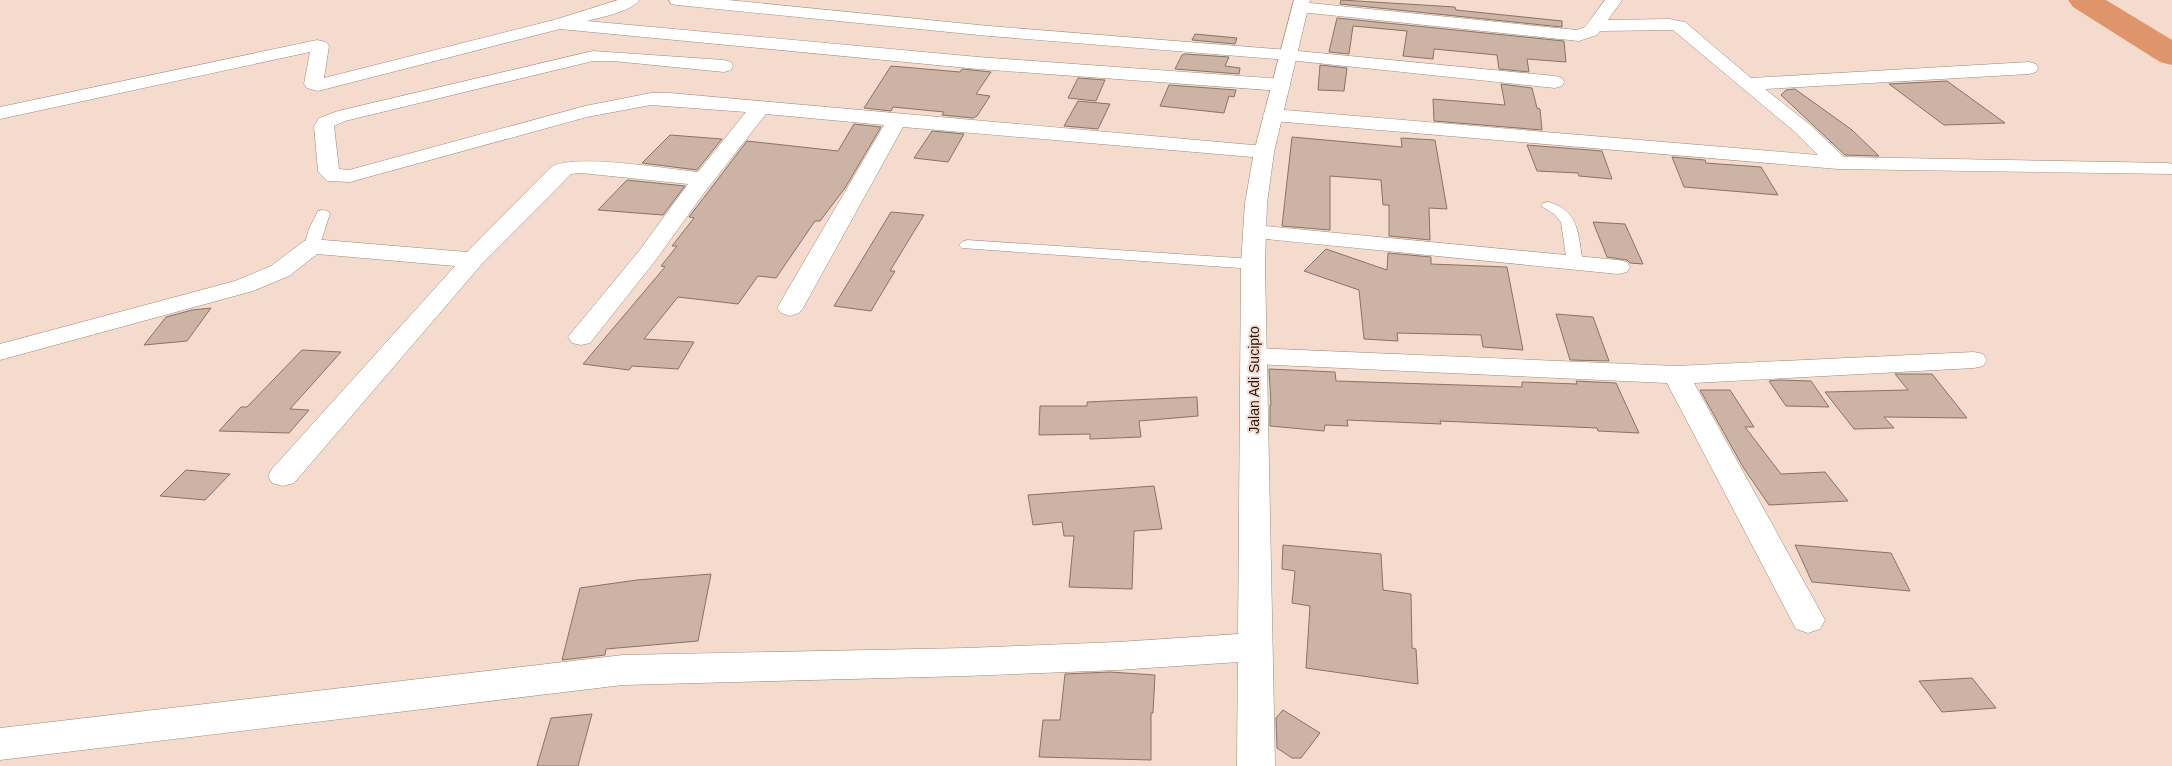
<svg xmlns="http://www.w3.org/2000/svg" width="2172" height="766" font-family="Arial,sans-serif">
<rect width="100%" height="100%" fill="#f5dbcd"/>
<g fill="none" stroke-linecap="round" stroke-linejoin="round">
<path fill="#df956c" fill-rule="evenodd" d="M2068 0H2106L2172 40V65L2160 62 2073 7Z"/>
</g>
<path fill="#ccb3a6" stroke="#897265" d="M1341 0 1455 7 1456 10 1562 21V27L1340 4Z
M1337 18 1564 41 1566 62 1527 59 1529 72 1499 69 1497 55 1434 49 1433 59 1403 56 1407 31 1353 26 1349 54 1329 52Z
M1195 34 1237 38 1235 44 1192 40Z
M1185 54 1229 57 1225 66 1240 68 1239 74 1175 69 1182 55Z
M1320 65 1347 68 1344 91 1318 90Z
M891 66 960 72 962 69 991 72 976 94 990 96 977 116 973 118 942 115 944 112 893 107 891 111 864 108Z
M1078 78 1105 80 1096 101 1068 98Z
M1947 81 2005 123 1944 125 1889 84Z
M1501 84 1532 88 1537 108 1540 109 1542 130 1434 121 1433 99 1505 105Z
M1169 85 1236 90 1234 97 1229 96 1224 113 1160 106Z
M1795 89 1852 130 1879 156 1845 155 1781 95 1786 90Z
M1078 101 1110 104 1098 129 1064 126Z
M854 124 881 127 845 188 820 221H815L776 278 758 276 738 304 678 297 644 339 694 342 678 369 632 366 629 370 583 364 665 267 661 266 677 246H672L694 218 689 217 747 141 838 151Z
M932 131 964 134 948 162 914 158Z
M670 135 722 139 697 170 642 163Z
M1292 137 1402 147 1401 138 1435 140 1447 209 1429 208 1430 240 1389 236V205H1383L1381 180 1330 176V230L1282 226Z
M1527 145 1602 151 1612 179 1579 176 1578 173 1537 171Z
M1672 157 1705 160 1706 163 1761 167 1778 195 1684 187Z
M627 180 685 186 663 215 598 210Z
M891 212 924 215 890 271H895L871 311 834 306Z
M1593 222 1625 224 1643 264 1630 263 1627 260 1607 257Z
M1326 249 1387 270 1388 253 1431 257V264L1507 267 1523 350 1483 347 1481 335 1397 333 1398 341 1364 339 1359 290 1304 271Z
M211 308 187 341 144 345 166 317 192 310Z
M1556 314 1593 317 1609 361 1570 360Z
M302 350 341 352 290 409 309 410 289 433 219 431 241 407H247Z
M1269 369 1335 372 1336 381 1522 387V382L1577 384 1576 381 1616 383 1639 433 1598 431 1597 428 1440 421 1441 424 1347 420 1348 426 1325 425 1324 431 1270 426V405H1271Z
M1895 374H1932L1967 418 1884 417 1894 428 1854 429 1825 392 1908 390Z
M1778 380 1811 381 1829 407 1786 406 1769 381Z
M1700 390H1730L1754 427H1745L1781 474 1825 472 1848 501 1769 505 1743 467Z
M1197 397 1198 416 1139 421 1141 437 1090 439V434L1039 435 1040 406H1087V402Z
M186 470 230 474 205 500 160 496Z
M1154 486 1162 529 1134 531 1132 589 1069 587 1074 536H1064L1062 522 1033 525 1028 495Z
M1283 545 1381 554 1383 590 1411 594 1412 648 1416 649 1418 684 1306 668 1310 606 1292 603 1295 571 1282 569Z
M1795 545 1891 553 1910 591 1812 582Z
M711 574 698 641 606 649 605 655 562 660 580 588 637 580Z
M1110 672 1155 675 1153 713H1151V760L1039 757 1043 720H1060L1065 674Z
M1972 678 1996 708 1942 712 1919 681Z
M1283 710 1320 733 1301 758H1292L1277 748 1276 718Z
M592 714 578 766H537L551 718Z"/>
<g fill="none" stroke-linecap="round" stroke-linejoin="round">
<g stroke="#9f877b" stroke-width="1">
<path id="service" d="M1548 202C1580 210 1578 236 1583 263L1580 266H1570L1567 263 1561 222 1554 214 1541 206 1543 203Z
M323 210 328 211 330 214C326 224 322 242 317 249H307L304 246 309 229 318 211Z
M967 240 1253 259 1258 261 1261 264 1258 267 1253 269 962 248 959 245 962 242Z"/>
</g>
<g stroke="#9f877b" stroke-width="1">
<path id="minor" d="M618 0H639C631 12 601 17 587 21L978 57 1281 79 1288 81 1291 85 1288 89 1281 91 978 69 560 29 318 91 307 88 304 84 310 52 0 119V107L317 40 326 42 329 46 324 78 554 20Z
M669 0H728L989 26 1288 50 1555 76 1562 78 1564 82 1562 86 1555 88 1288 60 989 36 677 5 671 4Z
M1605 0H1622L1608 20 1669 19 1685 22 1751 78 2029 62 2036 64 2038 68 2036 72 2029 74 1765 89 1809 124 1844 157 2168 163 2172 164V174L1838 169 1273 121 1266 119 1263 115 1266 111 1273 109 1818 155 1795 132 1673 30 1600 31 1597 35 1579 41 1300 12 1294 11 1292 7 1294 3 1300 2 1577 30 1585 27Z
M593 51 724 60 731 62 733 66 731 70 724 72 613 61H593L345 121 334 126 339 169 349 170 585 106 651 93H670L1264 146 1271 148 1274 152 1271 156 1264 158 903 127 803 308 799 313 790 316 781 313 777 308 884 125 766 114 704 193 655 261 590 343 581 345 572 343 568 337 639 251 688 184 581 173 571 174 481 265 294 483 283 486 272 483 268 476 272 469 455 266 317 254 289 276 253 291 0 360V344L235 281 271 266 304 241 312 239 467 252 551 167C576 153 665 169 698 172L746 112 651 105 587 117 350 182 327 181 318 171 314 126 319 118 338 111Z
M1254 225 1618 260 1627 262 1630 267 1627 272 1618 274 1246 237 1242 232 1246 227Z
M1254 348 1676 366 1974 352 1983 354 1987 360 1983 366 1974 368 1694 383 1825 620 1820 629 1808 633 1796 629 1667 383 1254 364 1245 362 1241 356 1245 350Z
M1254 633 1266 637 1271 647 1266 657 1254 661 1118 670 966 676 623 685 0 760V728L623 655 966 648 1118 642Z"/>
</g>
<g stroke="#9f877b" stroke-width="1">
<path id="tertiary" d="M1294 0H1310L1274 152 1267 203 1265 264 1275 766H1237L1241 264 1245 203 1254 152Z"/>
</g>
<use href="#service" fill="#fff" fill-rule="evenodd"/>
<use href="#minor" fill="#fff" fill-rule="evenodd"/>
<use href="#tertiary" fill="#fff" fill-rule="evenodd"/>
</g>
<g text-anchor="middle" stroke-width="4" stroke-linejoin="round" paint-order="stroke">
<g font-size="14" fill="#221814" stroke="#f5dbcd">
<text transform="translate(1254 380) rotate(-90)" y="5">Jalan Adi Sucipto</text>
</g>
</g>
</svg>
